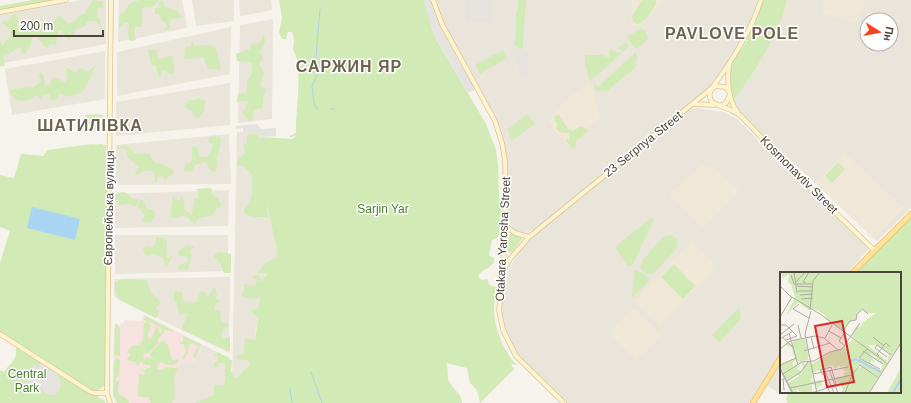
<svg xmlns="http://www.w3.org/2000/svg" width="911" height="403" font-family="Helvetica,sans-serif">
<rect width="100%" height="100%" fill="#f6f3ec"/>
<path fill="#eae5da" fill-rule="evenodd" d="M81 0H106V44L4 63 0 37V15Z
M119 0H182L187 28 118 42Z
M192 0H234V21L196 26Z
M239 0H271L272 10 240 16Z
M434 0H758L743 38 720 75 708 89 701 95 663 123 621 160 538 228 526 233 520 232 513 229 507 218V160L504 143 496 120 444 25Z
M787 0H911V208L877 241 739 112 734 100 747 81 776 32ZM867 20H891V44H867Z
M273 19 272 119 238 123 240 25Z
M231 27 230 74 117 96V52Z
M105 51V99L12 115 5 69Z
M230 83V125L116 136V102Z
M697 108 723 112 736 118 869 249 847 273H781V354L750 403H564L517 356 503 329 500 309 502 288 509 269 522 247 534 235 688 110Z
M237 132H258L261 137 257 163 279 256 262 287 249 379 232 384Z
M229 134 231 184 116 185V145Z
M229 190 228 226 115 228V194Z
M115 235H228V271L115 274Z
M230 277 229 353 114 297V279Z
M203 345 229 358 227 391 201 403H170V375L181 364 195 362Z
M781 361V391L779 393 766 385Z"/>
<path fill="#e6e2dd" d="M466 0H492V22H466Z
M513 48 523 50 529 56 527 73 522 76 512 53Z"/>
<path fill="#efe8d6" d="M632 0H664L642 26H631Z
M824 0H866L856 23 822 13Z
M590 83 600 117 567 146 548 122 564 101Z
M845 153 904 208 874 239 815 183Z
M701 165 712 166 739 191 702 228 669 195Z
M692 242 718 267 659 326 634 301Z
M633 308 662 335 637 361 609 333Z"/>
<path fill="#f6e3e0" d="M143 314 203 345 195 362 181 364 170 375V403H120L113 394 114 326H120L121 323H124V320L142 321Z"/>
<path fill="#d2eab5" d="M33 0H57L0 11V6Z
M93 0 103 2V8L98 7 97 17 101 20 99 21 103 28H101L96 21 87 22 84 27 76 29 73 36 69 40 60 30 58 31 56 45 51 44 47 48 45 47 42 42 38 40 36 35H33C31 39 32 41 31 44 30 48 26 52 24 55L20 48C13 49 10 55 3 56L5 66H0V37L2 46 11 35 10 30 4 24H1V22L11 20 13 14H16L18 19V28L20 30 36 24 39 26 44 21 52 24 59 15 67 23H71L75 21 79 16 85 13Z
M140 0H158V2L152 7 142 8V26L140 27H135L134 32 136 40 130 41 128 35 129 25 128 23H124L119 29V16L121 13 125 12C127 4 133 2 140 0Z
M161 0 163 1 165 7 177 10 180 15 183 16 184 17 177 18 170 20V29L165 30 164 29 167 27 166 23 162 21 159 15 155 14V8H160L159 2Z
M279 0H425L436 35 435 37 486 124 496 150 498 164 499 197 501 209 499 235 497 238 492 240 489 255 494 258V262C490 269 482 269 478 276L479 278 482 280 487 279 490 285 496 287C495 295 494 303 494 312 495 330 504 352 517 365L511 364 514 369 480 403 477 390 470 383 467 368 447 363C448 368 447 377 449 381 453 390 462 393 462 403H195L214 395V385H223V383L225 382V363H219L218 367H214V363L218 362V356H214L215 354H217L218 352 229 358V359L232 360 231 371 234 378H238L243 371 249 367 250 363 247 360 235 358 239 354H243L244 351 245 338 255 340 258 318 251 311 258 308 260 302 259 291 258 298 256 299 254 298 250 299 241 295 244 290V284L255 286 257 280 253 277 258 274 262 282 268 273H258C262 265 267 261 275 259L278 254 266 201 268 217C259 217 251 218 244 213V209C254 201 252 186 252 174L244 167 237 164 239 158 244 155 245 152 243 147 244 144 247 143V136L250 134H258L260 139 261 137 292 139 295 137V135L290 138V136L296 133C295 114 304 65 293 50L294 38 292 32H288L286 39H282L279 32 282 18Z
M518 0H526L523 45 522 49 516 47 514 44 516 36V13L518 8Z
M642 0H656V4C652 11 645 24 637 24L633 21 632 16Z
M763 0H787C778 37 756 69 734 100 724 70 730 64 748 40L746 39Z
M641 28 646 32 649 38 638 48H635L628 39 627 37Z
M264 34 265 41 260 52 263 59 259 64 264 73 260 85 266 90 263 96V108L254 110 253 120 249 121 243 114 242 111 246 108 248 103 247 101 237 102 238 94 244 93 247 92V80L252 74V64L249 62 237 61 236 54 250 49 252 42 254 44 261 42 263 35Z
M192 41 194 46C202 46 209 43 216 48L221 70 208 69 203 57 184 59 185 47 191 46Z
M626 42 629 46 592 80H589L585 62V55H602L609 58 610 49 612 48 613 51 620 53 622 51 619 49C620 44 623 45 626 42Z
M148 49 156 50 159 59 173 55 174 73 173 75 163 70 162 71 160 78C157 74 158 69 155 65H151Z
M503 50 507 58 480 74 475 65Z
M635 53 638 57 635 62 637 66 607 91 604 92 603 90 596 92 593 82 598 87Z
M94 66 96 67 91 74V78L87 83 83 92 67 97 62 94 58 95V98L51 101 49 94 42 95V101L36 95 34 96 32 99 25 101 16 100 10 92 11 90 27 87 31 88 35 86 41 81 39 76 41 72 44 76 45 85 47 86 50 84 53 77 65 82 67 79 66 68H69L70 70 77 73 80 68 84 69 85 71 88 72Z
M199 98 200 100 205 101 204 111 199 118 194 117 192 111 184 107 189 100H196Z
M96 114 103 115 104 121H98L95 130 89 132H84L82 129 85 125 83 119 86 115Z
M527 114 535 124 511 141 508 129 514 125Z
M558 114 568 129 572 131 581 126 584 128 589 130 576 141 575 148 572 149 566 140 569 139V133L560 132 555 128 558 125 555 121 554 117Z
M215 136 220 137C222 144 219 147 218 153 216 159 217 165 216 171L213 172 210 170 207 163 205 162 195 165 192 172 187 171 184 172 185 164 190 163 192 160V146H194L198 149 199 156C208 160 212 152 212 144L209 143V137Z
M91 144C95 145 99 144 103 144V145H106L108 378C105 387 101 391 91 390L0 331V263L10 231 0 227V175L14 178 21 154 43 156 48 150Z
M124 145 131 148 133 153 135 154 145 153 151 155V158L156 163 165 165 169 168 173 169 174 171 172 175 169 176 166 180H164V177L160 176 157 178V182L155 183C154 180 155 178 155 175 151 165 142 174 136 175L135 173 137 169 140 168 127 157V149L118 148V147Z
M838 162 845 169 832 183 825 176Z
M209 188 212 189 211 194 218 198 221 205V207L217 208 213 215C206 218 197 215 195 225 192 223 190 219 187 217 182 214 176 219 170 217L173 197 174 196 176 200H181V195L185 205 184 209 190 214H192L194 199 198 198 199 192 196 189Z
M123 192 128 194 133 199H139L136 206 128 204 119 205 115 198 117 193Z
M141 200 144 201 146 208 154 210 155 216 151 222 148 223 142 221 145 216 138 207 139 202Z
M652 217 654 219 633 264 628 266 619 254V252L615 247Z
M911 217V403H787L786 398 788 394 786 392H900V273H857L880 247Z
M509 234C513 233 520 235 522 239L513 251 511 253 508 252 507 249Z
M669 235C677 236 680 242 676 249L653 274H646L641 269 642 261 663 237Z
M156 237 164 238 167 241 166 258H169L171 256 172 257 170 262 165 266 164 261 162 257 151 254 149 256 144 254 143 248 147 246 152 247 156 243Z
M189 245 195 247 190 250 191 258 188 270 177 269V267L181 264 186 263 188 258 178 255V252L183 247Z
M220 252 231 254V270L230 273H224C220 265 223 263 214 258L215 254Z
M674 264 695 286 683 299 661 277Z
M635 270 643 273 650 280 633 297 632 296Z
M123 279 147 280 151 293 161 302 156 308 158 310V316L155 318 118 299 115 292V282Z
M215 286 217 295 216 299 219 300V302L216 303 214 309 220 311 221 321 224 323H228V327L223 329 222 336 223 339 230 337V351H228L183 330 182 328 188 314 185 313 181 315 179 314 177 303 174 302V292L176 291 182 292 184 302 193 303 197 301 200 291 205 292V296L208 297Z
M739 307 741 319 720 342 712 335Z
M145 316 174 331V332L165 330 161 336 158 338V343L149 353 145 354 143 356 144 360 147 357 156 360 151 357 150 354 160 342 165 340 166 345 168 344 172 360 178 359V362C173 367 167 365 161 362L159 363 157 367 158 369 163 370 165 367 176 368 178 369 174 377 175 397 172 403H151L148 397H138L139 374 144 375 145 372 140 370V369L146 370V368H150V365L143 364V361L137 366 135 362 127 360 130 354 127 352 131 346 139 345 141 342 143 340 144 324 146 322H148L151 325 148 335 149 339 152 338 156 327 158 328 159 333 162 332 160 327 144 320Z
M115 324H117L120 328V356L114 355Z
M183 336 201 344 196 358 194 359 193 355 198 346 193 343 189 345 188 353 183 360 182 358 186 352 184 344H180V343L183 341Z
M16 348H18L20 350 63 377 67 378 97 394 99 398 104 400 106 403H0V370L4 372C9 364 18 360 16 348Z
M116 358 120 359 119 374 116 378V381H119L118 394 126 398 129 403H117L113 396 114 361Z"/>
<path fill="#e5e3e0" d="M424 0H432L445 34 460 63 477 89 468 93 432 31Z
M257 124 261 129 276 128V136L261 137 258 132H243V128L236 129V126Z
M41 363 59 375 58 377 61 382 60 389 55 395H49L26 382 34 364 39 367Z"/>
<path fill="#a9d4f2" d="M32 207 80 219 75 240 27 228Z"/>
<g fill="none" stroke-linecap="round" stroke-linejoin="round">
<path stroke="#a9d4f2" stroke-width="1" d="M317 109 314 103 312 86 318 73 316 57 320 9
M330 109H335
M311 372 322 403
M290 389 292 403"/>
<g stroke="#d6c79b" stroke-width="5.5">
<path id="secondary" d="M433 0 442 24 495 121 502 143 505 161 506 190 503 270 499 310 503 330 516 356 564 403
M0 12 66 0
M729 66C727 82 728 100 738 113
M729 92 725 87 716 86C709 90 708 96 712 102L720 106 726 103 730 95
M695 104 714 105
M720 106 731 110 740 115 807 185 874 250
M506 226 515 233 529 237
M505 268 510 259 529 237 712 88C732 61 751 32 761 0
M0 334 89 391 94 393H107
M110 403 107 393 111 0"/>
</g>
<g stroke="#e6c16a" stroke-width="6">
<path id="primary" d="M852 273 911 214
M753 403 781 357"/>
</g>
<use href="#secondary" stroke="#fff3cd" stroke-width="4"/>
<use href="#primary" stroke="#ffe39c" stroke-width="4.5"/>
</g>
<g text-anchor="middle" stroke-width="3" stroke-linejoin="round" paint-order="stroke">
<g font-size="12" fill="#4b4439" stroke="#fff">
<text transform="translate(643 144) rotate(-39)" y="4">23 Serpnya Street</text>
<text transform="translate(799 175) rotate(45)" y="4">Kosmonavtiv Street</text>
<text transform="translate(109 208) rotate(-89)" y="4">Європейська вулиця</text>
<text transform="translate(503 239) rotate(-87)" y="4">Otakara Yarosha Street</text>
</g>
<g font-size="12" fill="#4a7f2a" stroke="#fff">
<text x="383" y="213">Sarjin Yar</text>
<text x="27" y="378">Central<tspan x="27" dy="14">Park</tspan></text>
</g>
<g font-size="16" font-weight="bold" letter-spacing="1" fill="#6e6250" stroke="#fff">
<text x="732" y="39">PAVLOVE POLE</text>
<text x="349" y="72">САРЖИН ЯР</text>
<text x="90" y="131">ШАТИЛІВКА</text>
</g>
</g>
<g transform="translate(780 272)">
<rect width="121" height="121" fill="#f6f3ec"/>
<path d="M1 0H121V71L107 91 109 82 98 73H87L107 89H104L107 92 99 105 83 94 79 93 76 96 75 98 83 94 98 106 88 121H61L63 117 55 106 64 104V101L69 99H64L63 97 68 95 62 94 61 97 60 93 55 97 52 93 48 94 42 97 44 99 41 97 32 101 33 107 31 106V109H33V102L34 112V110L36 112 35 109 41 108 43 114 39 113 38 118 36 112V119L35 113 32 112V119L36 120 23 121 16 117 17 121H14L11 117 8 111 19 104 17 102 7 109 0 93 15 86V81L14 80 15 83H13L12 76 4 72 8 70 11 73 14 68 25 67 28 78 24 80 28 79 31 93 51 80 65 76 68 78 65 80 69 79 67 72 74 67 86 76 72 64 76 55 82 54 81 52 96 41H85L82 37 77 41 76 48 70 49 63 58 50 51 44 42 32 36 29 38 18 30 6 44 15 25 11 12 8 11 9 2 3 6ZM90 82 97 85 95 87 103 92 101 98H94L85 89 77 87 79 85 88 91H91V88L95 91ZM27 85H29L30 89 26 93 22 90 23 99 20 104 22 99 16 97H17L22 92 16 95V91L13 96V90L18 88 20 92 22 89 29 88ZM121 96V105L112 119 114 120 121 108V117L118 121H107Z" fill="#d2eab5" fill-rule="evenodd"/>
<path fill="none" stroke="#a9d4f2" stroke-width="2" d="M69 90 76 87 101 100M113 120 121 107"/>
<path fill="none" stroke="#b2ada4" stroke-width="1" d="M14 0 17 21M11 3 14 12H33M16 10 25 0M26 11 23 10 29 0M0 14 10 24 40 42 108 92M16 14 33 15M18 19H33M20 23 33 22M21 27 33 26M19 32 13 37 29 46M30 38 33 9 40 0M31 39 25 62 37 121M0 45 12 25M76 48 77 42 83 37 88 42M0 53H6L17 64 6 68M18 53 21 66M49 59 61 66M63 59 70 49 76 48M65 60 59 69 65 74M9 61 18 93M0 63 14 52M31 64 34 77M2 65 14 76M93 65 104 74M45 66 52 53M0 67 13 59M95 76 97 73 111 83M95 76 107 85M0 77 10 69 35 64 44 66 58 78M87 77 79 86 100 97M24 79 50 71M83 79 103 92M99 84 97 82 106 71 110 75M0 93 16 86M0 96 13 121M0 97 12 121M49 98 58 121M45 99 54 121M3 102 22 90 34 89 50 80 62 77 80 51M33 102 68 95M43 103 40 98 51 95 56 112M3 106 4 118M45 108 50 121M7 109 21 100 28 90M10 116 72 103 80 93 99 106M32 121 53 114M65 121 72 103M89 121 121 71"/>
<path fill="#d62828" fill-opacity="0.15" stroke="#d62828" stroke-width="2" d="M62 49 74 110 47 115 35 54Z"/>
<rect width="121" height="121" fill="none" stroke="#4b4439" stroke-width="2"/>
</g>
<g transform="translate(879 32) rotate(101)"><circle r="19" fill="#ffffff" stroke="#b7b4b0"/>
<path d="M0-3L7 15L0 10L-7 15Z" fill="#fc3f1d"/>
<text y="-6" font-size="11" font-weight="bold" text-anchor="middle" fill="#4b4439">Пн</text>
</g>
<path d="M14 30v6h89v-6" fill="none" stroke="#4b4439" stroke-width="2"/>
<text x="20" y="30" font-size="12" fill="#4b4439" stroke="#ffffff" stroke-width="3" paint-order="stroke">200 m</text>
</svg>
